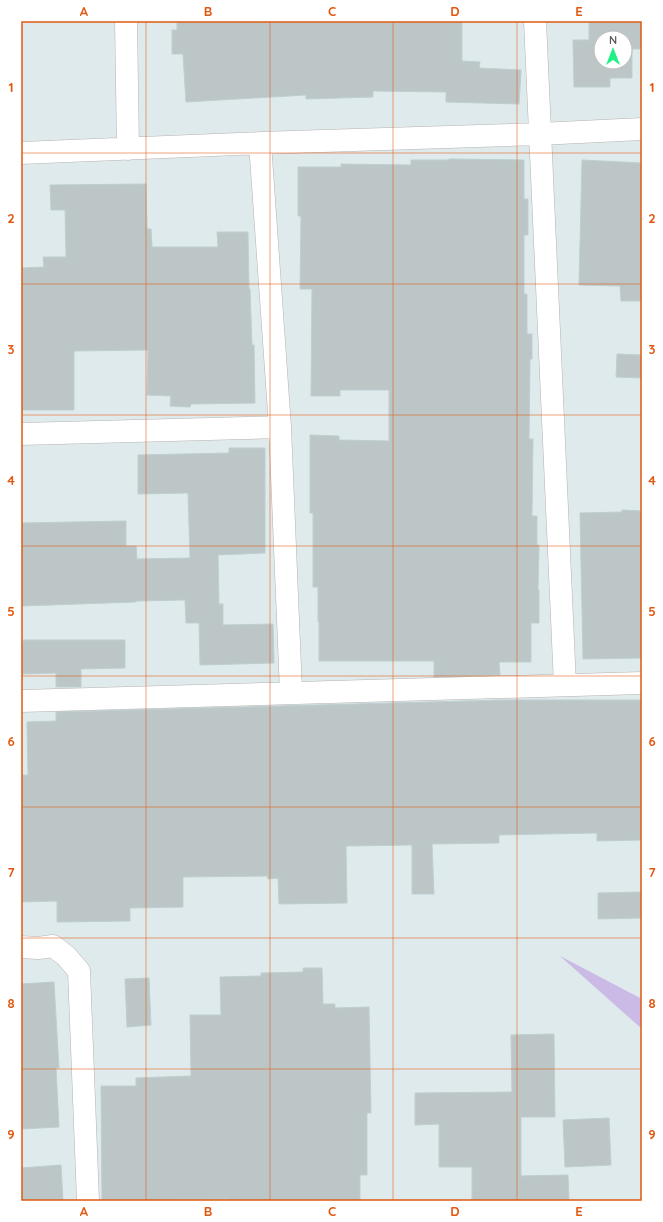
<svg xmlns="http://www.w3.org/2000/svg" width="663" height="1222" font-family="Quicksand,sans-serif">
<rect width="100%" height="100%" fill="#dfeaec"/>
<path fill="#cbb9e6" d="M560 956 642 999V1029Z"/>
<path fill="#bcc6c7" stroke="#bdcfd1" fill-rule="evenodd" d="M177 21H337V22L462 21V61L480 62 479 68 521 70 519 104 446 102V92L373 91V97L306 99V95L186 102 183 54H172V30H177Z
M589 21H642V49H632V78H610V87H574L573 40H589ZM601 38H625V62H601Z
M449 159 524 160V199H528V235H524V294H527V334H532V359H530L529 439H533L532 516H537V545H539L538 590H539V623H531V662H499L500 675 434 677V661H319V622H318V587H313V513H310V435L339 436V440L389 441V390H340V396H311L312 289H300L301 216H298V167H341V164L411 165V160H449Z
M582 160 642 163V301H621L620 286 579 285Z
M146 184 147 229H151L152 247H218L217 232H248L249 289H250L252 345H254L255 403 191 404 190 407 170 406 171 396 147 395 148 350 74 351V410H21V268L44 267 43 257H66L65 210H51L50 185Z
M617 354 642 355V378L616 377Z
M229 448H265V553L218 555 219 604H223V625L273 624 274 663 200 665 199 623H186L185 600 136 601V602L22 606 21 523 126 521V546H136L137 559 190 558 188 493 138 494V455L229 453Z
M622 510 642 511V658L583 659 580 513 622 512Z
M23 640H125V668L81 669V687H56V673L21 674V646H23Z
M503 700H642V840L597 841V833L499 835V843L432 844 434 894H412V845L346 846 347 903 279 904 278 878 268 879 267 876 183 877V907L130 908V921L57 922V901L21 902V775H28L27 722 56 721V712Z
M642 892V918L598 919V893Z
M303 968H322L323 1004H335V1008L369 1007 371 1113H367V1175H360V1201H229V1199L102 1201 101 1086H136V1078L191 1076 190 1015H221L220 977 261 976V973L303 972Z
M149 978 151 1025 127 1027 125 979Z
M54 982 59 1068H56L59 1127 21 1129V984Z
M554 1034 555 1117H521V1176L568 1175 569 1201H472V1167H439V1124L415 1125V1093L512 1092 511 1035Z
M609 1118 611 1165 565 1167 563 1120Z
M61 1165 63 1201H21V1168Z"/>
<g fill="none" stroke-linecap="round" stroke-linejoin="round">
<g stroke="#b8b1b0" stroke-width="23">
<path id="minor" d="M126 21 128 149
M535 21 565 685
M260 143 280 427 291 692
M21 153 260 143 539 134 642 129
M21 434 280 427
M21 701 642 683
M21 947 38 948 53 946 66 956 79 971 88 1201"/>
</g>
<use href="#minor" stroke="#fff" stroke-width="22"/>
</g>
<path fill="none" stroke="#e15910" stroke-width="1" stroke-opacity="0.55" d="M146 21V1201M270 21V1201M393 21V1201M517 21V1201M21 153H642M21 284H642M21 415H642M21 546H642M21 676H642M21 807H642M21 938H642M21 1069H642"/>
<rect width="663" height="1222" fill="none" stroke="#ffffff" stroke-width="44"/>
<g transform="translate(613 50)"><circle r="19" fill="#ffffff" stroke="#c0bcbc"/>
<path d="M0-3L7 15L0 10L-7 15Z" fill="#20f185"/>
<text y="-6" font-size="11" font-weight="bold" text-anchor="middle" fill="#615858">N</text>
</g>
<rect x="22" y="22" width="619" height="1178" fill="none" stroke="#e15910" stroke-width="1.5"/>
<g font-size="13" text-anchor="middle" font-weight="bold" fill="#e15910">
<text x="84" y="16">A</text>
<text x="208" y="16">B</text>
<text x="332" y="16">C</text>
<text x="455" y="16">D</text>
<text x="579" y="16">E</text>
<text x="11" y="92">1</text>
<text x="652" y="92">1</text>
<text x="11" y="223">2</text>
<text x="652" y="223">2</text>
<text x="11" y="354">3</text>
<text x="652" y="354">3</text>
<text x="11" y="485">4</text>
<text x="652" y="485">4</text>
<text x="11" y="616">5</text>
<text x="652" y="616">5</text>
<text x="11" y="746">6</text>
<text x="652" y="746">6</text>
<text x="11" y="877">7</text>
<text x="652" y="877">7</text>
<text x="11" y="1008">8</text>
<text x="652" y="1008">8</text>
<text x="11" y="1139">9</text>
<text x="652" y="1139">9</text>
<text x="84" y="1216">A</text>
<text x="208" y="1216">B</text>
<text x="332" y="1216">C</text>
<text x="455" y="1216">D</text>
<text x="579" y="1216">E</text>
</g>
</svg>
